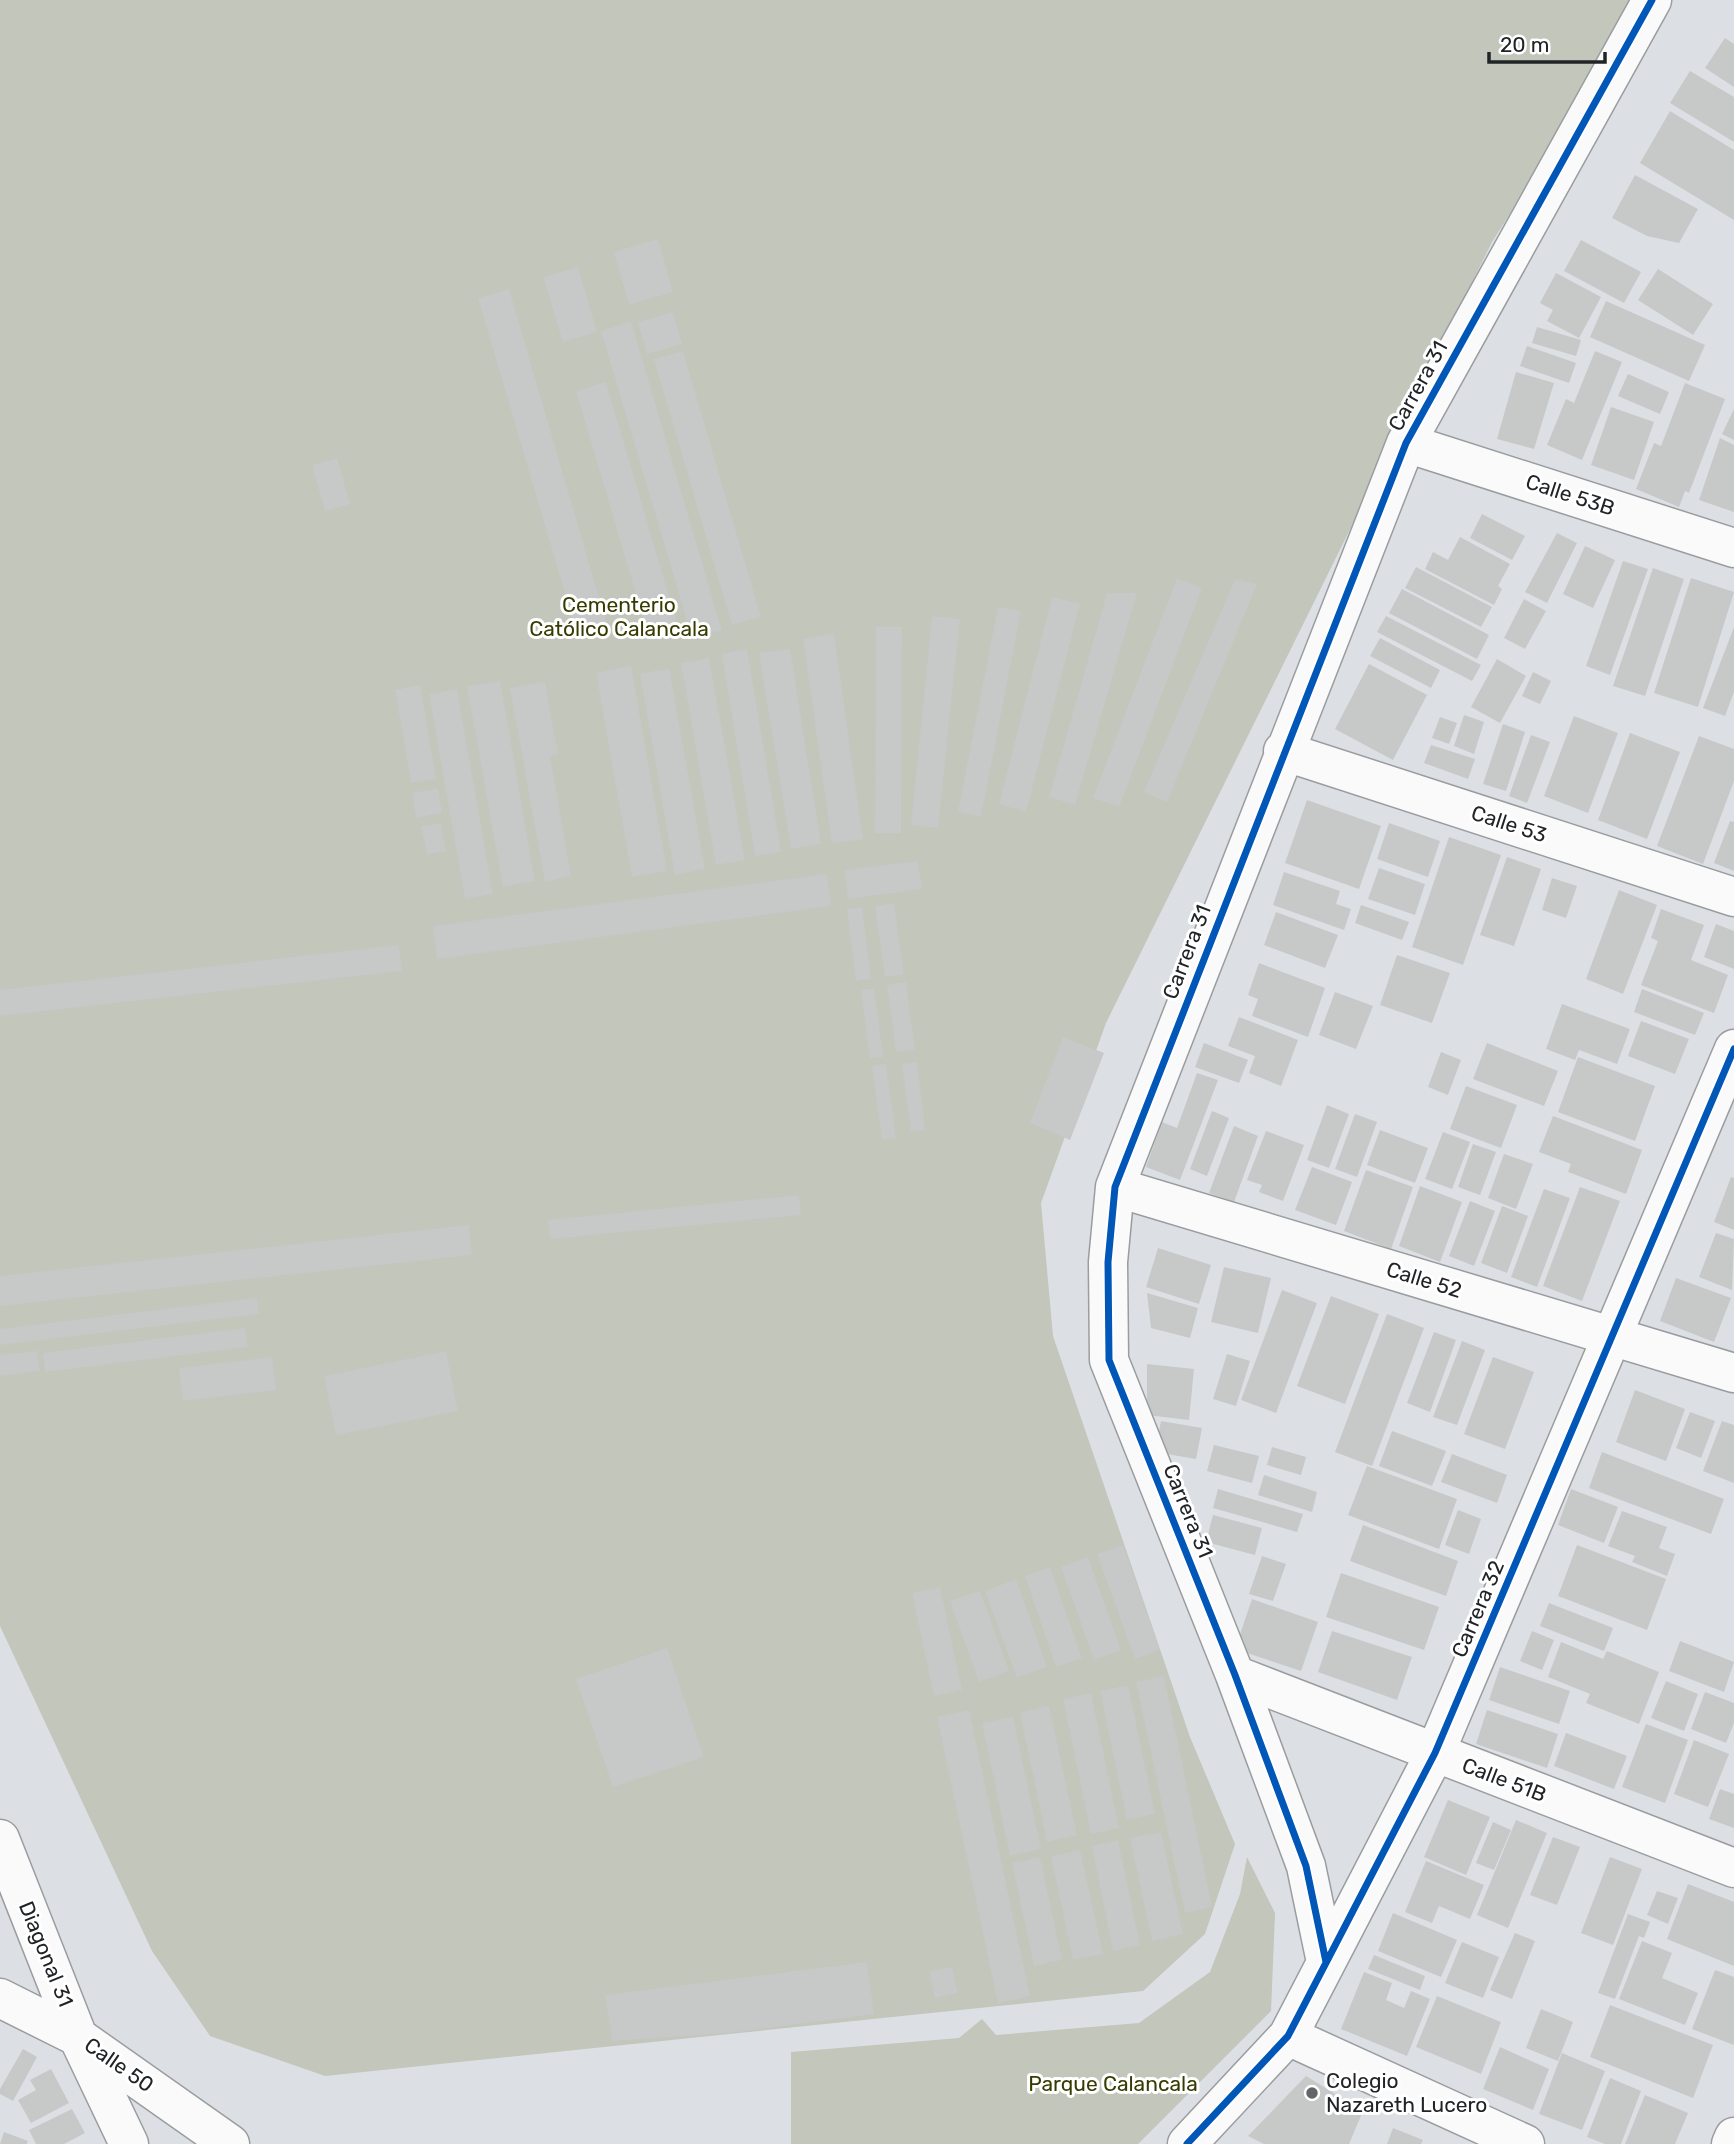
<svg xmlns="http://www.w3.org/2000/svg" width="1734" height="2144" font-family="Rubik,sans-serif">
<rect width="100%" height="100%" fill="#dce0e4"/>
<path fill="#c2c6bb" d="M0 0H1633L1616 46 1492 242 1106 1023 1041 1203 1053 1336 1190 1737 1235 1844 1205 1934 1143 1991 325 2076 210 2036 152 1951 0 1626Z
M1247 1857 1275 1913 1271 2011 1138 2144H791V2052L959 2038 982 2019 996 2035 1139 2023 1210 1972 1240 1894Z"/>
<path fill="#c7c8c8" d="M1725 38 1734 44V87L1705 68Z
M1690 71 1734 97V142L1670 103Z
M1670 111 1734 150V220L1640 163Z
M1635 175 1698 209 1679 243 1647 236 1612 218Z
M658 239 673 292 629 305 614 252Z
M1581 240 1641 272 1624 303 1564 271Z
M578 267 597 332 563 342 543 277Z
M1658 269 1713 304 1693 335 1638 300Z
M1556 273 1601 297 1579 338 1547 321 1553 310 1540 303Z
M509 289 607 625 577 634 478 298Z
M1606 301 1705 345 1689 381 1590 337Z
M673 312 682 344 647 354 638 322Z
M631 321 722 631 691 634 601 331Z
M1537 327 1581 340 1576 356 1532 343Z
M1527 346 1576 363 1569 383 1520 366Z
M683 351 761 617 732 625 654 359Z
M1595 351 1622 362 1582 460 1547 445 1566 399 1574 403Z
M1516 372 1554 383 1534 449 1497 439Z
M1628 374 1669 392 1660 414 1618 396Z
M606 382 681 637 650 641 576 391Z
M1685 383 1725 399 1689 493 1685 491 1679 507 1636 489 1654 443 1661 446Z
M1611 407 1654 422 1634 480 1591 465Z
M1734 409V440L1722 434Z
M1720 438 1734 445V512L1699 500Z
M337 458 350 504 325 511 312 465Z
M1482 514 1525 536 1512 560 1470 538Z
M1557 533 1577 543 1547 603 1525 592Z
M1460 537 1510 564 1498 586 1502 589 1494 605 1425 569 1433 552 1448 560Z
M1585 546 1615 560 1593 608 1563 594Z
M1623 561 1648 569 1610 675 1586 666Z
M1416 567 1492 607 1481 627 1405 588Z
M1653 568 1684 579 1645 696 1613 686Z
M1177 578 1202 588 1119 807 1093 798Z
M1691 578 1734 592 1698 707 1654 693Z
M1235 579 1257 584 1167 802 1144 792Z
M1402 589 1489 635 1477 659 1389 613Z
M1107 593H1137L1075 805 1049 797Z
M1052 597 1080 604 1026 812 999 804Z
M1524 599 1546 611 1525 649 1504 638Z
M998 607 1021 611 981 817 958 812Z
M932 616 960 619 938 828 911 825Z
M1386 616 1481 665 1472 681 1377 632Z
M876 627H902L901 833H875Z
M1734 627V692L1725 716 1703 708Z
M834 634 863 839 832 844 803 639Z
M1380 638 1440 670 1431 688 1370 656Z
M747 649 781 852 755 856 722 654Z
M790 649 821 844 791 849 759 653Z
M709 658 745 860 716 865 681 663Z
M1497 659 1526 676 1500 723 1471 707Z
M1369 664 1427 695 1393 760 1335 729Z
M631 666 667 871 632 877 596 673Z
M669 668 705 869 675 875 640 674Z
M1533 672 1551 681 1540 704 1522 696Z
M500 681 535 881 503 887 467 686Z
M545 682 558 754 550 756 571 876 545 882 510 688Z
M420 685 436 779 411 783 395 690Z
M457 689 493 894 465 899 429 694Z
M1464 715 1484 722 1474 754 1454 746Z
M1574 716 1618 733 1588 813 1544 796Z
M1440 717 1457 723 1449 744 1432 738Z
M1503 724 1525 732 1506 791 1483 784Z
M1630 733 1680 752 1647 839 1598 820Z
M1531 735 1550 742 1527 803 1509 796Z
M1699 736 1734 749V781L1703 864 1657 846Z
M1431 745 1475 759 1468 779 1424 763Z
M438 788 442 813 416 818 412 793Z
M1307 800 1381 826 1359 889 1285 863Z
M1730 821 1734 822V871L1714 863Z
M441 823 446 851 427 854 421 826Z
M1389 823 1440 841 1428 877 1377 859Z
M1449 837 1501 855 1463 965 1412 947Z
M1507 857 1541 869 1514 946 1480 935Z
M918 861 922 889 848 899 845 870Z
M1379 868 1425 884 1415 915 1368 899Z
M1284 872 1340 891 1336 904 1351 909 1344 930 1273 905Z
M827 874 831 906 437 959 433 926Z
M1552 878 1577 886 1566 918 1542 910Z
M1619 890 1657 905 1623 994 1586 979Z
M894 903 904 975 885 977 875 906Z
M1361 905 1409 922 1402 940 1355 923Z
M862 907 871 979 856 981 847 909Z
M1661 909 1704 925 1691 960 1728 975 1714 1013 1641 985 1658 941 1651 938Z
M1276 912 1338 935 1325 968 1264 945Z
M1716 924 1734 931V969L1704 957Z
M399 945 402 971 0 1016V990Z
M1397 955 1450 973 1432 1023 1380 1005Z
M1259 963 1325 988 1308 1037 1252 1016 1258 999 1248 995Z
M906 982 915 1050 896 1052 887 985Z
M874 988 883 1057 870 1059 861 990Z
M1642 989 1704 1013 1695 1035 1634 1012Z
M1335 992 1373 1006 1356 1049 1319 1035Z
M1562 1004 1630 1029 1617 1064 1579 1050 1575 1060 1546 1049Z
M1239 1017 1298 1040 1281 1086 1249 1073 1255 1056 1228 1046Z
M1641 1021 1689 1039 1675 1074 1628 1056Z
M1063 1037 1104 1053 1070 1140 1030 1123Z
M1204 1043 1248 1060 1239 1083 1195 1067Z
M1487 1043 1558 1071 1544 1106 1473 1079Z
M1441 1052 1461 1060 1448 1095 1428 1087Z
M1578 1057 1655 1086 1635 1141 1558 1112Z
M917 1062 925 1130 911 1132 902 1064Z
M886 1064 896 1138 882 1140 872 1066Z
M1197 1073 1218 1080 1180 1180 1146 1167 1162 1122 1177 1128Z
M1466 1086 1517 1105 1501 1148 1450 1129Z
M1327 1105 1349 1114 1329 1168 1307 1160Z
M1212 1111 1229 1118 1207 1176 1190 1169Z
M1355 1114 1377 1122 1357 1177 1335 1169Z
M1553 1116 1642 1150 1626 1194 1568 1172 1571 1164 1539 1152Z
M1234 1126 1258 1136 1234 1202 1209 1193Z
M1380 1130 1428 1148 1415 1183 1367 1165Z
M1266 1131 1304 1145 1283 1201 1259 1192 1262 1185 1247 1180Z
M1443 1132 1470 1142 1452 1189 1425 1179Z
M1473 1144 1496 1152 1480 1195 1458 1187Z
M1504 1154 1533 1164 1516 1209 1488 1198Z
M1312 1167 1352 1182 1336 1225 1295 1210Z
M1366 1170 1413 1187 1391 1249 1344 1231Z
M1731 1177 1734 1178V1230L1714 1222Z
M1420 1186 1462 1202 1440 1262 1399 1246Z
M1580 1187 1620 1201 1582 1301 1543 1286Z
M1544 1189 1570 1198 1537 1287 1511 1277Z
M799 1195 801 1215 550 1239 548 1220Z
M1470 1201 1495 1211 1474 1266 1449 1256Z
M1502 1206 1528 1216 1507 1273 1481 1263Z
M469 1225 472 1255 0 1306V1276Z
M1716 1233 1734 1239 1732 1290 1699 1277Z
M1158 1248 1211 1265 1199 1304 1146 1287Z
M1224 1267 1271 1278 1258 1333 1211 1322Z
M1676 1278 1731 1298 1714 1342 1660 1321Z
M1282 1290 1317 1303 1276 1413 1241 1400Z
M1147 1293 1198 1308 1190 1338 1151 1328Z
M1331 1296 1379 1314 1345 1404 1297 1386Z
M257 1298 259 1314 0 1345V1329Z
M1387 1314 1424 1328 1372 1466 1335 1452Z
M245 1328 248 1347 45 1372 43 1353Z
M1434 1332 1456 1340 1430 1412 1407 1403Z
M1462 1341 1485 1350 1457 1425 1433 1417Z
M37 1351 40 1371 0 1376V1355Z
M446 1351 458 1411 336 1435 324 1376Z
M1227 1354 1250 1361 1236 1406 1213 1399Z
M272 1357 276 1390 183 1401 179 1368Z
M1493 1357 1534 1372 1505 1449 1464 1434Z
M1147 1364 1194 1369 1189 1420 1147 1415Z
M1635 1390 1685 1409 1666 1461 1616 1442Z
M1690 1412 1715 1421 1701 1458 1676 1448Z
M1161 1421 1202 1428 1196 1459 1155 1452Z
M1722 1421 1734 1425V1483L1703 1471Z
M1392 1431 1446 1451 1432 1486 1379 1466Z
M1214 1445 1259 1456 1252 1483 1207 1471Z
M1272 1447 1306 1457 1301 1475 1267 1465Z
M1602 1452 1724 1499 1711 1534 1589 1488Z
M1452 1454 1507 1475 1497 1503 1441 1482Z
M1367 1466 1457 1499 1439 1549 1348 1515Z
M1264 1475 1317 1492 1312 1512 1258 1495Z
M1218 1489 1303 1514 1297 1532 1213 1508Z
M1571 1489 1618 1507 1604 1543 1558 1525Z
M1458 1510 1481 1519 1469 1554 1445 1545Z
M1622 1511 1667 1527 1659 1548 1675 1554 1667 1576 1632 1562 1635 1556 1608 1546Z
M1213 1515 1262 1528 1255 1555 1206 1542Z
M1363 1525 1458 1561 1446 1596 1350 1561Z
M1123 1545 1160 1650 1135 1659 1097 1554Z
M1577 1545 1666 1579 1647 1630 1558 1596Z
M1262 1556 1286 1564 1273 1601 1249 1594Z
M1088 1557 1121 1650 1094 1660 1061 1567Z
M1050 1567 1082 1658 1056 1667 1025 1576Z
M1341 1573 1439 1607 1424 1650 1326 1617Z
M1016 1579 1047 1667 1017 1678 985 1591Z
M940 1587 962 1690 934 1696 912 1593Z
M980 1591 1009 1671 979 1682 950 1601Z
M1252 1599 1318 1622 1301 1671 1235 1649Z
M1549 1603 1613 1628 1604 1651 1540 1626Z
M1332 1631 1412 1657 1397 1700 1318 1672Z
M1532 1631 1554 1640 1542 1670 1520 1661Z
M1680 1641 1734 1662 1724 1692 1669 1671Z
M1561 1642 1603 1659 1607 1651 1659 1672 1639 1724 1586 1703 1590 1694 1548 1677Z
M667 1648 704 1757 613 1787 576 1679Z
M1500 1667 1570 1691 1559 1724 1489 1700Z
M1164 1676 1212 1907 1185 1913 1136 1682Z
M1666 1681 1698 1694 1684 1731 1651 1718Z
M1128 1685 1155 1814 1127 1820 1100 1691Z
M1705 1692 1734 1703V1723L1726 1743 1691 1729Z
M1091 1693 1119 1828 1091 1834 1063 1699Z
M1049 1706 1077 1835 1047 1842 1020 1712Z
M969 1710 1030 1996 998 2003 937 1717Z
M1487 1710 1558 1734 1547 1768 1476 1744Z
M1013 1717 1041 1849 1010 1856 982 1723Z
M1646 1724 1688 1740 1665 1803 1622 1787Z
M1566 1733 1627 1756 1614 1789 1554 1766Z
M1694 1740 1729 1754 1708 1807 1674 1794Z
M1720 1789 1734 1794V1828L1709 1819Z
M1448 1800 1490 1817 1466 1875 1424 1857Z
M1516 1820 1547 1833 1508 1928 1477 1915Z
M1493 1822 1511 1830 1494 1870 1476 1863Z
M1161 1832 1183 1934 1152 1941 1130 1838Z
M1553 1837 1580 1847 1557 1905 1530 1895Z
M1118 1840 1140 1945 1113 1951 1092 1846Z
M1080 1850 1103 1954 1073 1960 1051 1856Z
M1040 1857 1062 1960 1034 1966 1012 1863Z
M1610 1857 1642 1869 1613 1945 1581 1933Z
M1426 1861 1484 1885 1470 1919 1439 1906 1432 1923 1405 1912Z
M1688 1884 1734 1902V1966L1667 1939Z
M1657 1891 1678 1898 1668 1924 1647 1915Z
M1393 1913 1457 1940 1441 1977 1378 1951Z
M1628 1914 1650 1922 1644 1938 1639 1936 1615 1999 1598 1993Z
M1515 1933 1535 1941 1512 1999 1490 1990Z
M1642 1941 1672 1953 1662 1978 1698 1993 1685 2025 1619 1999Z
M1462 1942 1499 1957 1483 1998 1445 1983Z
M1374 1955 1425 1976 1420 1990 1368 1969Z
M867 1962 874 2014 730 2033 612 2041 605 1995Z
M952 1967 958 1993 935 1998 929 1971Z
M1715 1970 1734 1977V2045L1692 2029Z
M1364 1972 1392 1983 1386 2000 1404 2008 1411 1991 1430 1999 1407 2056 1341 2029Z
M1437 1996 1501 2022 1481 2074 1416 2047Z
M1610 2005 1713 2045 1693 2098 1590 2057Z
M1541 2009 1573 2022 1558 2061 1526 2048Z
M1500 2047 1549 2069 1533 2110 1483 2089Z
M23 2049 37 2057 13 2101 0 2094V2089Z
M1562 2053 1605 2071 1582 2130 1539 2114Z
M51 2069 69 2103 31 2123 18 2100 36 2090 30 2080Z
M1306 2076 1363 2111 1349 2144H1264L1248 2136Z
M1610 2078 1641 2091 1621 2144H1605L1587 2137Z
M1645 2095 1688 2113 1675 2144H1625Z
M72 2109 85 2133 64 2144H36L29 2130Z
M1393 2128 1423 2140 1421 2144H1387Z
M4 2132 28 2141 27 2144H0Z"/>
<g fill="none" stroke-linecap="round" stroke-linejoin="round">
<g stroke="#9a9da0" stroke-width="41">
<path id="minor" d="M1406 443 1734 548
M1283 751 1734 897
M1115 1187 1734 1373
M1235 1675 1734 1868
M0 1839 78 2037 129 2144
M1326 1962 1306 1866 1235 1675 1109 1360 1108 1262 1115 1187 1406 443 1652 0
M0 1998 78 2037 230 2144
M1288 2036 1525 2144
M1187 2144 1288 2036 1435 1753 1734 1049
M1731 2144 1734 2137"/>
</g>
<use href="#minor" stroke="#fafafb" stroke-width="38"/>
<g stroke="#fff" stroke-width="11">
<path id="cycleway" d="M1326 1962 1306 1866 1235 1675 1109 1360 1108 1262 1115 1187 1406 443 1652 0
M1187 2144 1288 2036 1435 1753 1734 1049"/>
</g>
<use href="#cycleway" stroke="#0057b8" stroke-width="7"/>
</g>
<circle fill="#626669" stroke="#fff" stroke-width="2.5" cx="1312" cy="2093" r="7"/>
<g text-anchor="middle" stroke-width="6" stroke-linejoin="round" paint-order="stroke">
<g font-size="21" fill="#212427" stroke="#fff">
<text transform="translate(1418 386) rotate(-61)" y="7">Carrera 31</text>
<text transform="translate(1570 495) rotate(18)" y="7">Calle 53B</text>
<text transform="translate(1509 824) rotate(18)" y="7">Calle 53</text>
<text transform="translate(1187 952) rotate(-69)" y="7">Carrera 31</text>
<text transform="translate(1424 1280) rotate(17)" y="7">Calle 52</text>
<text transform="translate(1188 1511) rotate(68)" y="7">Carrera 31</text>
<text transform="translate(1478 1609) rotate(-67)" y="7">Carrera 32</text>
<text transform="translate(1504 1780) rotate(21)" y="7">Calle 51B</text>
<text transform="translate(46 1954) rotate(68)" y="7">Diagonal 31</text>
<text transform="translate(119 2065) rotate(35)" y="7">Calle 50</text>
</g>
<g font-size="21" fill="#373b01" stroke="#fff">
<text x="619" y="612">Cementerio<tspan x="619" dy="24">Católico Calancala</tspan></text>
<text x="1113" y="2091">Parque Calancala</text>
</g>
<g font-size="21" fill="#212427" stroke="#fff" text-anchor="start">
<text x="1326" y="2088">Colegio<tspan x="1326" dy="24">Nazareth Lucero</tspan></text>
</g>
</g>
<path d="M1489 52v10h116v-10" fill="none" stroke="#212427" stroke-width="3.5"/>
<text x="1500" y="52" font-size="21" fill="#212427" stroke="#ffffff" stroke-width="5" paint-order="stroke">20 m</text>
</svg>
